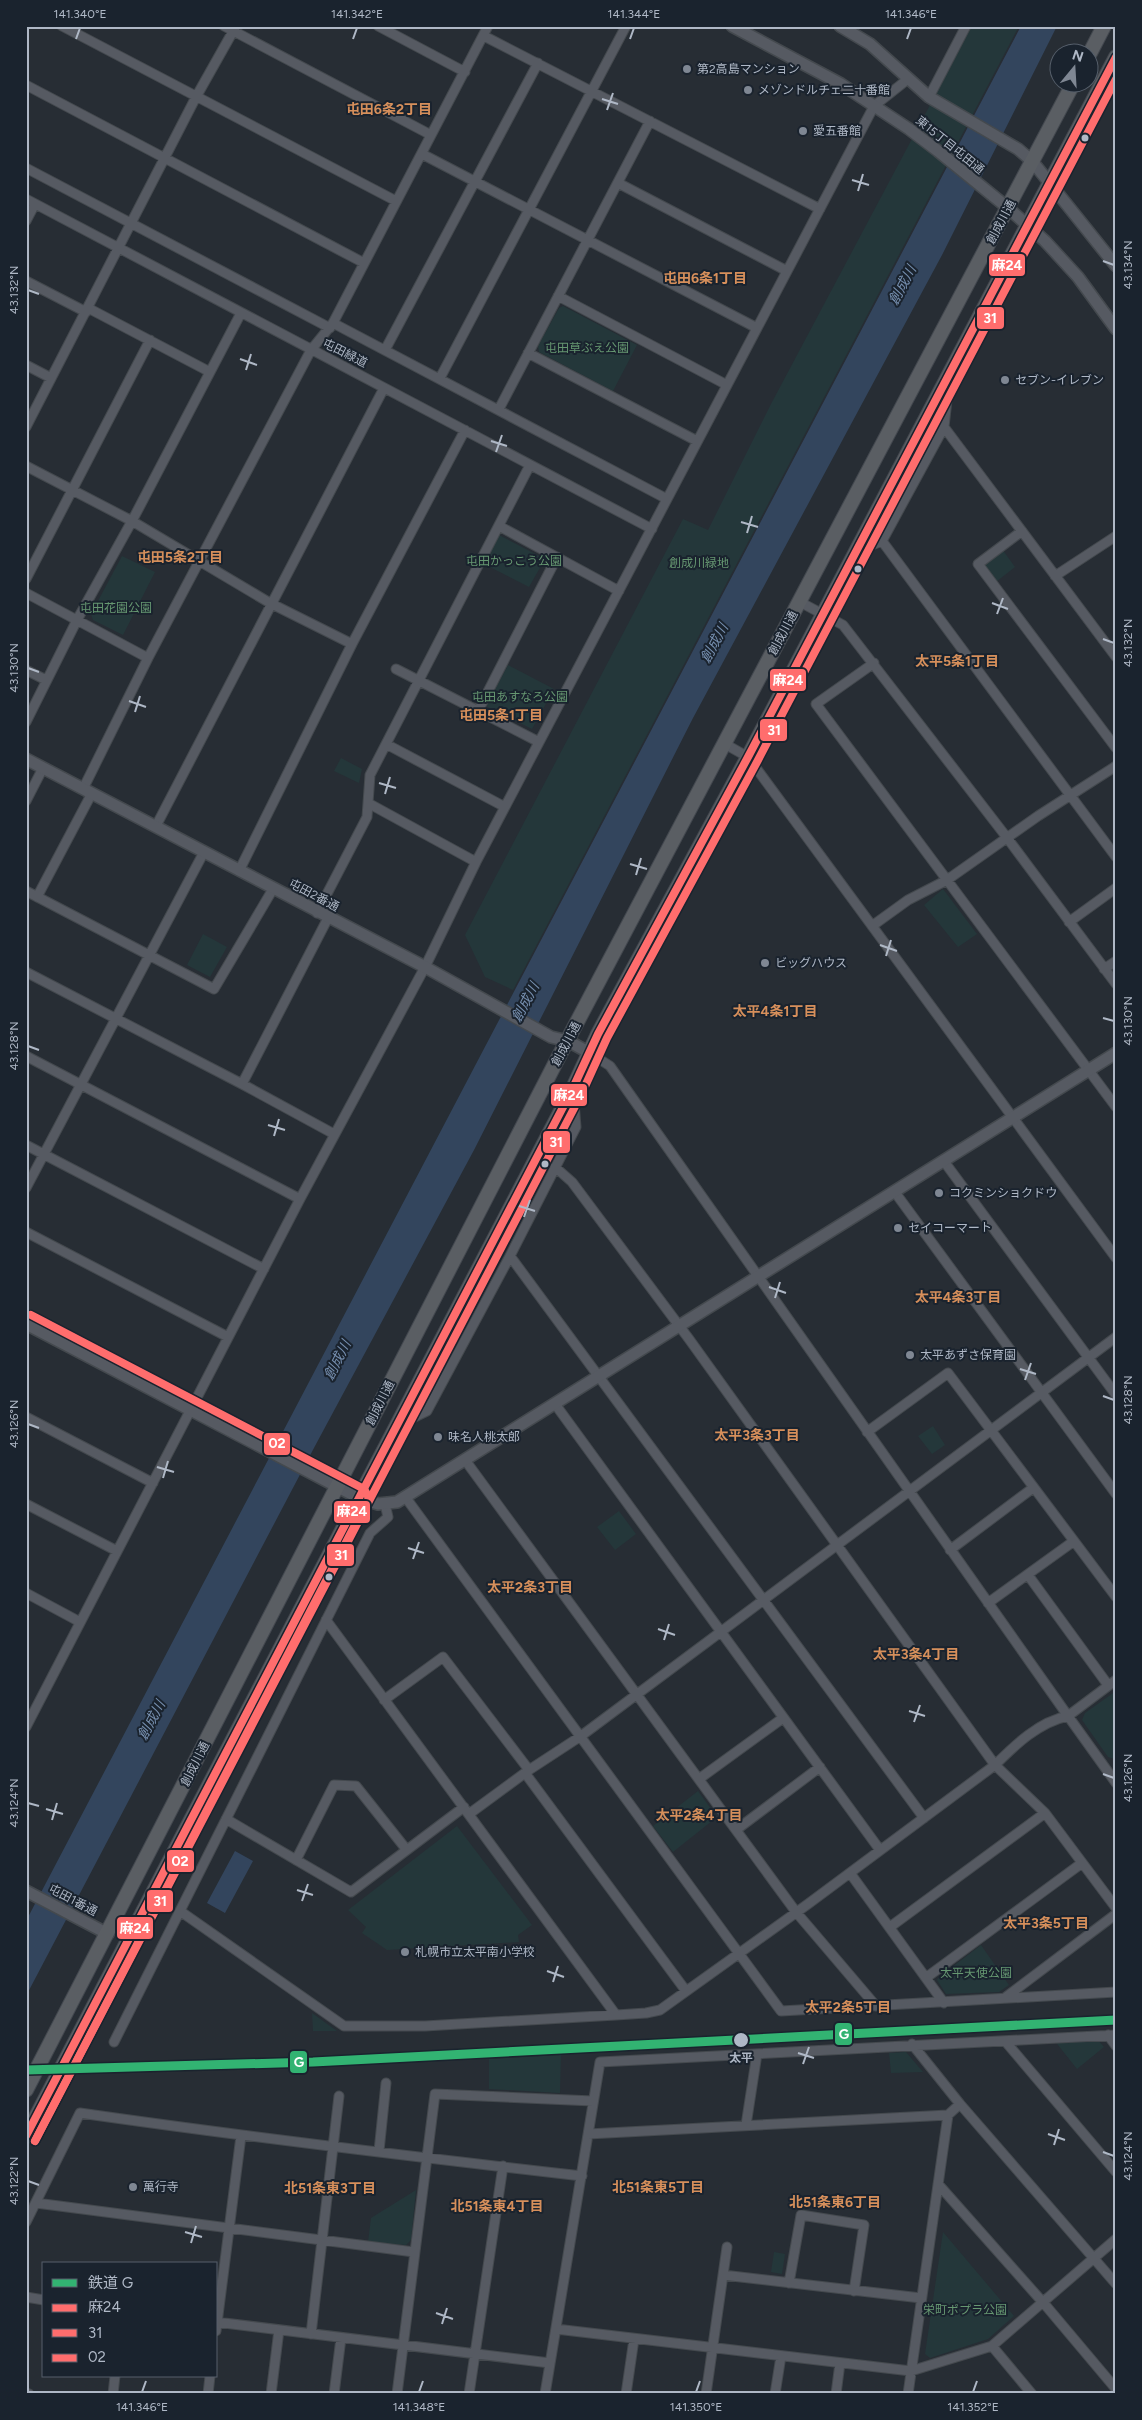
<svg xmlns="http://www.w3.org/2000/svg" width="1142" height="2420" font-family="Figtree,'Noto Sans JP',sans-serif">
<rect width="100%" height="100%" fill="#272d34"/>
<path fill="#24373a" d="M972 26H1019L513 990 485 977 465 935 683 519 708 530 771 404Z
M563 306 637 345 613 391 539 352 538 346 559 308Z
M499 535 545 559 529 587 484 564Z
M1002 549 1015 567 996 582 982 564Z
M122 556 155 572 123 635 93 620 91 614Z
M508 665 554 689 532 729 486 706Z
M341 758 362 769 359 783 334 771Z
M943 889 977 934 958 947 924 905Z
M203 934 227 947 210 977 187 965Z
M933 1426 945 1445 932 1454 918 1436Z
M619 1511 636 1534 615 1550 597 1527Z
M1116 1691V1758L1114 1759 1108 1757 1082 1720 1085 1713Z
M698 1791 717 1817 673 1852 653 1826Z
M457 1826 532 1925 518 1935 519 1942 387 1950 362 1933 366 1927 348 1910Z
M981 1945 1009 1985 999 1992 946 1994 937 1980 939 1977Z
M312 2013 337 2031H313Z
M1097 2039 1104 2047 1077 2069 1054 2040Z
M906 2052 923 2072 891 2073 889 2053Z
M561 2055 560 2093 489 2089V2059Z
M416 2190 411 2240 406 2245 368 2242 371 2218Z
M943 2232 1014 2316 988 2339 930 2358 925 2354Z
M774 2252 785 2254 782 2274 771 2272Z"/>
<path fill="#33455d" d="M1021 26H1057L942 255 693 718 474 1150 315 1446 26 1996V1921Z
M235 1851 253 1861 225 1913 207 1903Z"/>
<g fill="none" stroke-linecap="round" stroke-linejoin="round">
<g stroke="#44494e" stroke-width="11">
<path id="minor" d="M62 26 396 201
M224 26 431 135
M378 26 465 72
M484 36 820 209
M1104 80 1116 91
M26 85 364 263
M929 97 966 26
M422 154 757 328
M26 168 330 328
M618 183 787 271
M26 199 652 529
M26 221 35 204
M26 281 86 312
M558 296 727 385
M88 308 210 372
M333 323 667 499
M385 350 538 63
M528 353 697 441
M26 365 51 378
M440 378 626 26
M499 409 650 121
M26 427 196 97 236 26
M944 427 1116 657
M26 466 132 521 270 603 352 644
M499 526 619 591
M1022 531 978 564 1116 748
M882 541 1116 857
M855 552 882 541 944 427 949 382
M1055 576 1116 536
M26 579 150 340
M26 593 148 658
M800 602 843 625 1008 839 1116 984
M874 663 816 704 1116 1107
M396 669 539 742
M26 670 46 680
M478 711 557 557
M26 722 77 620 132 521 241 313
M386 744 505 807
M725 744 748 757 1116 1258
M83 789 148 658 311 350 333 323 488 26
M26 801 43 768
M368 803 476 862
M156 826 384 388
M239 871 352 644 465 430
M26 891 214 989 273 889
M37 897 92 793
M317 913 367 817 370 775 530 465
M1069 922 1116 888
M872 926 908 900 947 880 1038 816 1116 766
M1104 969 1116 961
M26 972 242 1084 334 1134
M590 1053 610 1066 1068 1716 1116 1680
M26 1056 300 1199
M242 1084 328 918
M26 1145 264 1269
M943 1160 1116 1395
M555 1167 572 1182 689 1339 995 1765 1045 1813 1116 1908
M26 1188 204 852
M894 1191 1116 1494
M26 1232 228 1337
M510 1256 924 1818
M555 1404 880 1850
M26 1417 153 1483
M398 1425 427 1411 510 1256 576 1127 573 1090
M867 1432 948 1373 1116 1597
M465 1460 796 1912 876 2006
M406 1498 781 2011 1116 1992
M26 1504 117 1551
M950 1550 1033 1488
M1028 1575 1108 1685
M26 1593 80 1622
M988 1603 1074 1541
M326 1620 616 2015 646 2013 660 2010 808 1904 995 1765C1016 1744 1039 1722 1068 1716L1116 1783
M384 1700 443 1657 529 1770
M26 1727 300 1199 425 967 476 862 874 106 908 79
M525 1773 686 1991
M699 1779 783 1718
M469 1814 529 1770 581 1736 1116 1337
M226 1819 351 1892 464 1807
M736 1830 820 1767
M296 1860 334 1785 356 1786 406 1849
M850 1873 944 2003
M180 1911 344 2026H425L616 2015
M890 1927 1045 1813
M927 1977 1082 1863
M1006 1997 1116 1914
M1108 2035 1116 2046
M1005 2041 1116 2172
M114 2042 370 1533 388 1517 385 1504
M912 2044 960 2104 1116 2284
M746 2125 757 2054
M588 2134 948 2115
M379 2151 386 2083
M938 2184 1047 2307 1116 2389
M36 2203 414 2252
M26 2222 80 2113C247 2137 415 2157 582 2176
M723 2275 921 2298
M789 2283 801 2215 864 2225 854 2291
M26 2297 44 2300
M216 2322 550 2363
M556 2329 911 2371 992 2346 1116 2239
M216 2331 241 2136
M311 2334 339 2096
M992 2346 1032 2394
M26 2393 29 2394
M113 2394 115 2376
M208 2394 210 2376
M271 2394 279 2330
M334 2394 341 2338
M397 2394 435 2094 593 2101
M469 2394 503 2166
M545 2394 600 2062 1116 2035
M626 2394 634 2339
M706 2394 727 2247
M775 2394 781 2356
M836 2394 840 2363
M908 2394 948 2115 960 2104"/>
</g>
<g stroke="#44494e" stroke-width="14">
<path id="tertiary" d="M732 26 841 84 909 129 938 151 1008 208 1045 241 1078 277 1116 329
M840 26 870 44 929 97 1018 149 1032 161 1116 266
M26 759 425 967 551 1037 568 1041 590 1053
M26 1324 359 1498 378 1504 397 1502 1116 1053
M26 1891 108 1934"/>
</g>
<g stroke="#43484f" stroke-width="16">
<path id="trunk" d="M1090 53 1104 26
M26 2090 558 1058 1074 82
M26 2136 573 1088 598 1034 748 757 1116 57"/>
</g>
<use href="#minor" stroke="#565a62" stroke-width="9"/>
<use href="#tertiary" stroke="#565a62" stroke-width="11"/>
<use href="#trunk" stroke="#5a5e63" stroke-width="14"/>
<g stroke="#1a232e" stroke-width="11">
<path id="bus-1" d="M26 2136 573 1088 598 1034 748 757 1116 57"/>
</g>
<g stroke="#1a232e" stroke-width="11">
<path id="bus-2" d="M35 2141 582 1093 607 1038 757 762 1116 79"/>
</g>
<g stroke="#1a232e" stroke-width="11">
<path id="bus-3" d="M31 1315 364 1489 369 1498 35 2141"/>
</g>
<use href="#bus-1" stroke="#ff6d6d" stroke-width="8"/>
<use href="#bus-2" stroke="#ff6d6d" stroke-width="8"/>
<use href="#bus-3" stroke="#ff6d6d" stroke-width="8"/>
<g stroke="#1a232e" stroke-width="12">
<path id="rail-1" d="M26 2070 313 2062 1116 2020"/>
</g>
<use href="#rail-1" stroke="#32b372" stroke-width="9"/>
</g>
<path fill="none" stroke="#afb8c6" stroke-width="2" d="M76 39 80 28M353 39 357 28M630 39 634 28M907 39 911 28M602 99 618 104M607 110 613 93M852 180 869 185M858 191 863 174M1103 261 1114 265M28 290 39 294M240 359 257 365M246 370 251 354M491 441 507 446M496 452 502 435M741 522 758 527M747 533 752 516M992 603 1008 609M997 614 1003 598M1103 639 1114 643M28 668 39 672M129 701 146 707M135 712 140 696M379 783 396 788M385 794 390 777M630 864 647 869M636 875 641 858M880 945 897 951M886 956 891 940M1103 1018 1114 1021M28 1046 39 1050M268 1125 285 1130M274 1136 279 1119M519 1206 535 1211M524 1217 530 1200M769 1287 786 1293M775 1298 780 1282M1020 1369 1036 1374M1025 1380 1031 1363M1103 1396 1114 1400M28 1424 39 1428M157 1467 174 1472M163 1478 168 1461M408 1548 424 1553M413 1559 419 1542M658 1629 675 1635M664 1640 669 1624M909 1711 925 1716M914 1722 920 1705M1103 1774 1114 1778M28 1803 39 1806M46 1809 63 1814M52 1820 57 1803M297 1890 313 1895M302 1901 308 1884M547 1971 564 1977M553 1982 558 1966M798 2053 814 2058M803 2064 809 2047M1048 2134 1065 2140M1054 2145 1059 2129M1103 2152 1114 2156M28 2181 39 2185M185 2232 202 2237M191 2243 196 2226M436 2313 453 2319M442 2324 447 2308M142 2392 146 2381M419 2392 423 2381M696 2392 700 2381M973 2392 977 2381"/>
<g fill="#7f8793" stroke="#1a232e" stroke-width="2">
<circle cx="687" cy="69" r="5"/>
<circle cx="748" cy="90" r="5"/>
<circle cx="803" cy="131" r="5"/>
<circle cx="1005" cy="380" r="5"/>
<circle cx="765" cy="963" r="5"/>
<circle cx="939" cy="1193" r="5"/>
<circle cx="898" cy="1228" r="5"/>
<circle cx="910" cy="1355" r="5"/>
<circle cx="438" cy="1437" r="5"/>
<circle cx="405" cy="1952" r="5"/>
<circle cx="133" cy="2187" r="5"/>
</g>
<g fill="#afb8c6" stroke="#1a232e" stroke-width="2">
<circle cx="1085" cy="138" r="4.5"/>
<circle cx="858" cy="569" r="4.5"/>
<circle cx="545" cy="1164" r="4.5"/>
<circle cx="329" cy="1577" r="4.5"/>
<circle cx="741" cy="2040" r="8"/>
</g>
<g text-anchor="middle" stroke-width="4" stroke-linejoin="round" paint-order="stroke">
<g font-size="12" fill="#afb8c6" stroke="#1a232e" text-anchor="start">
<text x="697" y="73">第2高島マンション</text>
<text x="758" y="94">メゾンドルチェ二十番館</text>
<text x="813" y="135">愛五番館</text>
<text x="1015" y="384">セブン-イレブン</text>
<text x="775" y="967">ビッグハウス</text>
<text x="949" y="1197">コクミンショクドウ</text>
<text x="908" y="1232">セイコーマート</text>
<text x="920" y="1359">太平あずさ保育園</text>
<text x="448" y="1441">味名人桃太郎</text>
<text x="415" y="1956">札幌市立太平南小学校</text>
<text x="143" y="2191">萬行寺</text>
</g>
<g font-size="12" fill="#afb8c6" stroke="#1a232e">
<text transform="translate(950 145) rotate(39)" y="4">東15丁目屯田通</text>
<text transform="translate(1001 222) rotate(-62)" y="4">創成川通</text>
<text transform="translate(345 353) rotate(27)" y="4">屯田緑道</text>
<text transform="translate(783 633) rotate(-62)" y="4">創成川通</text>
<text transform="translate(314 895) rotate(28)" y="4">屯田2番通</text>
<text transform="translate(566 1044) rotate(-62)" y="4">創成川通</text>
<text transform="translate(380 1403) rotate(-63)" y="4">創成川通</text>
<text transform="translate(195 1764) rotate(-63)" y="4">創成川通</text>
<text transform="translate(73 1900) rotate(28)" y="4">屯田1番通</text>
</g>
<g font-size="12" fill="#669771" stroke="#1a232e">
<text x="587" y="352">屯田草ぶえ公園</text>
<text x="514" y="565">屯田かっこう公園</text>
<text x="699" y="567">創成川緑地</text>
<text x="116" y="612">屯田花園公園</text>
<text x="520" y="701">屯田あすなろ公園</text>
<text x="976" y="1977">太平天使公園</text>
<text x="965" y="2314">栄町ポプラ公園</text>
</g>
<g font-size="12" font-weight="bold" fill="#afb8c6" stroke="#1a232e">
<text x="741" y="2062">太平</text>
</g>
<g font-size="14" font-weight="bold" fill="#d68f5b" stroke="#1a232e">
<text x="389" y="114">屯田6条2丁目</text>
<text x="705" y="283">屯田6条1丁目</text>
<text x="180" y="562">屯田5条2丁目</text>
<text x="957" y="666">太平5条1丁目</text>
<text x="501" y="720">屯田5条1丁目</text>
<text x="775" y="1016">太平4条1丁目</text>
<text x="958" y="1302">太平4条3丁目</text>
<text x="757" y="1440">太平3条3丁目</text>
<text x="530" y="1592">太平2条3丁目</text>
<text x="916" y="1659">太平3条4丁目</text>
<text x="699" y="1820">太平2条4丁目</text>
<text x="1046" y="1928">太平3条5丁目</text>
<text x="848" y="2012">太平2条5丁目</text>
<text x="658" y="2192">北51条東5丁目</text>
<text x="330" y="2193">北51条東3丁目</text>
<text x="835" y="2207">北51条東6丁目</text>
<text x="497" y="2211">北51条東4丁目</text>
</g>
<g font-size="14" font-style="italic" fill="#768faf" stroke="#1a232e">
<text transform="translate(902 285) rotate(-62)" y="5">創成川</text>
<text transform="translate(714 643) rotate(-62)" y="5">創成川</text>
<text transform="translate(525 1002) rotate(-62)" y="5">創成川</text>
<text transform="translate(337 1360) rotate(-63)" y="5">創成川</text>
<text transform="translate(151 1720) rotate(-62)" y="5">創成川</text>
</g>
</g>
<g stroke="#1a232e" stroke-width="2">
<rect x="988" y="253" width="38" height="24" rx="5" fill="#ff6d6d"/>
<rect x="976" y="306" width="29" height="24" rx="5" fill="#ff6d6d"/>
<rect x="769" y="668" width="38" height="24" rx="5" fill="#ff6d6d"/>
<rect x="759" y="718" width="29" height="24" rx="5" fill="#ff6d6d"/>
<rect x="550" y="1083" width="38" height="24" rx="5" fill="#ff6d6d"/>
<rect x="542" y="1130" width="29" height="24" rx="5" fill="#ff6d6d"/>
<rect x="263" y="1432" width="28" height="24" rx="5" fill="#ff6d6d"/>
<rect x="333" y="1500" width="38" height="24" rx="5" fill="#ff6d6d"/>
<rect x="326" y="1543" width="29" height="24" rx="5" fill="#ff6d6d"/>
<rect x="166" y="1849" width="29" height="24" rx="5" fill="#ff6d6d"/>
<rect x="146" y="1889" width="28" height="24" rx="5" fill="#ff6d6d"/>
<rect x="116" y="1916" width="38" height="24" rx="5" fill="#ff6d6d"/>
<rect x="834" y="2022" width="19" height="24" rx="5" fill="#32b372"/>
<rect x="289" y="2050" width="19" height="24" rx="5" fill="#32b372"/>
</g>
<g font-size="14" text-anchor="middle" font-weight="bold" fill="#fff">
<text x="1007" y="270">麻24</text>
<text x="990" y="323">31</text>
<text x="788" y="685">麻24</text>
<text x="774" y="735">31</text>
<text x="569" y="1100">麻24</text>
<text x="556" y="1147">31</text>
<text x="277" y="1448">02</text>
<text x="352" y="1516">麻24</text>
<text x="341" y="1560">31</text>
<text x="180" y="1866">02</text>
<text x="160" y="1906">31</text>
<text x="135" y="1933">麻24</text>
<text x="844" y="2039">G</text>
<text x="299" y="2067">G</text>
</g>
<rect width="1142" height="2420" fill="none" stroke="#1a232e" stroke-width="55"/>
<rect x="42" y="2262" width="175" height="115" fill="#1a232e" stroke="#565f6b"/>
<rect x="52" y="2279" width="25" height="8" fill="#32b372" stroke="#565f6b"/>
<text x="88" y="2288" font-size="15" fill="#afb8c6">鉄道 G</text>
<rect x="52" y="2304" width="25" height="8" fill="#ff6d6d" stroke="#565f6b"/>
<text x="88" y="2312" font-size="15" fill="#afb8c6">麻24</text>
<rect x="52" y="2329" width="25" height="8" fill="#ff6d6d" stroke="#565f6b"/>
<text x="88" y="2338" font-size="15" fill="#afb8c6">31</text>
<rect x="52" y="2354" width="25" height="8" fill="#ff6d6d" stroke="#565f6b"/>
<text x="88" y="2362" font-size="15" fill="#afb8c6">02</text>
<g transform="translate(1074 68) rotate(18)"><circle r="24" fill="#1a232e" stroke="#565f6b"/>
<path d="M0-4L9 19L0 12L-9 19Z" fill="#7f8793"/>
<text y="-8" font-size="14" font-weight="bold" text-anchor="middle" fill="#afb8c6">N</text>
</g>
<rect x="28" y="28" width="1086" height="2364" fill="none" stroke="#afb8c6" stroke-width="2"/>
<g font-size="12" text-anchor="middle" fill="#afb8c6">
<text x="80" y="18">141.340°E</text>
<text x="357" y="18">141.342°E</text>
<text x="634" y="18">141.344°E</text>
<text x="911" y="18">141.346°E</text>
<text transform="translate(1128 265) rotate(-90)" y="4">43.134°N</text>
<text transform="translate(14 290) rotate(-90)" y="4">43.132°N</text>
<text transform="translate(1128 643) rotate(-90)" y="4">43.132°N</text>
<text transform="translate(14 668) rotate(-90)" y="4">43.130°N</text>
<text transform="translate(1128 1021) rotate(-90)" y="4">43.130°N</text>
<text transform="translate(14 1046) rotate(-90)" y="4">43.128°N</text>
<text transform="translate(1128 1400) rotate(-90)" y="4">43.128°N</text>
<text transform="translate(14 1424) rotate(-90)" y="4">43.126°N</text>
<text transform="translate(1128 1778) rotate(-90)" y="4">43.126°N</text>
<text transform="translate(14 1803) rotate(-90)" y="4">43.124°N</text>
<text transform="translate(1128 2156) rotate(-90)" y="4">43.124°N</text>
<text transform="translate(14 2181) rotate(-90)" y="4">43.122°N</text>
<text x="142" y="2411">141.346°E</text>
<text x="419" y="2411">141.348°E</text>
<text x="696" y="2411">141.350°E</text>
<text x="973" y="2411">141.352°E</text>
</g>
</svg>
